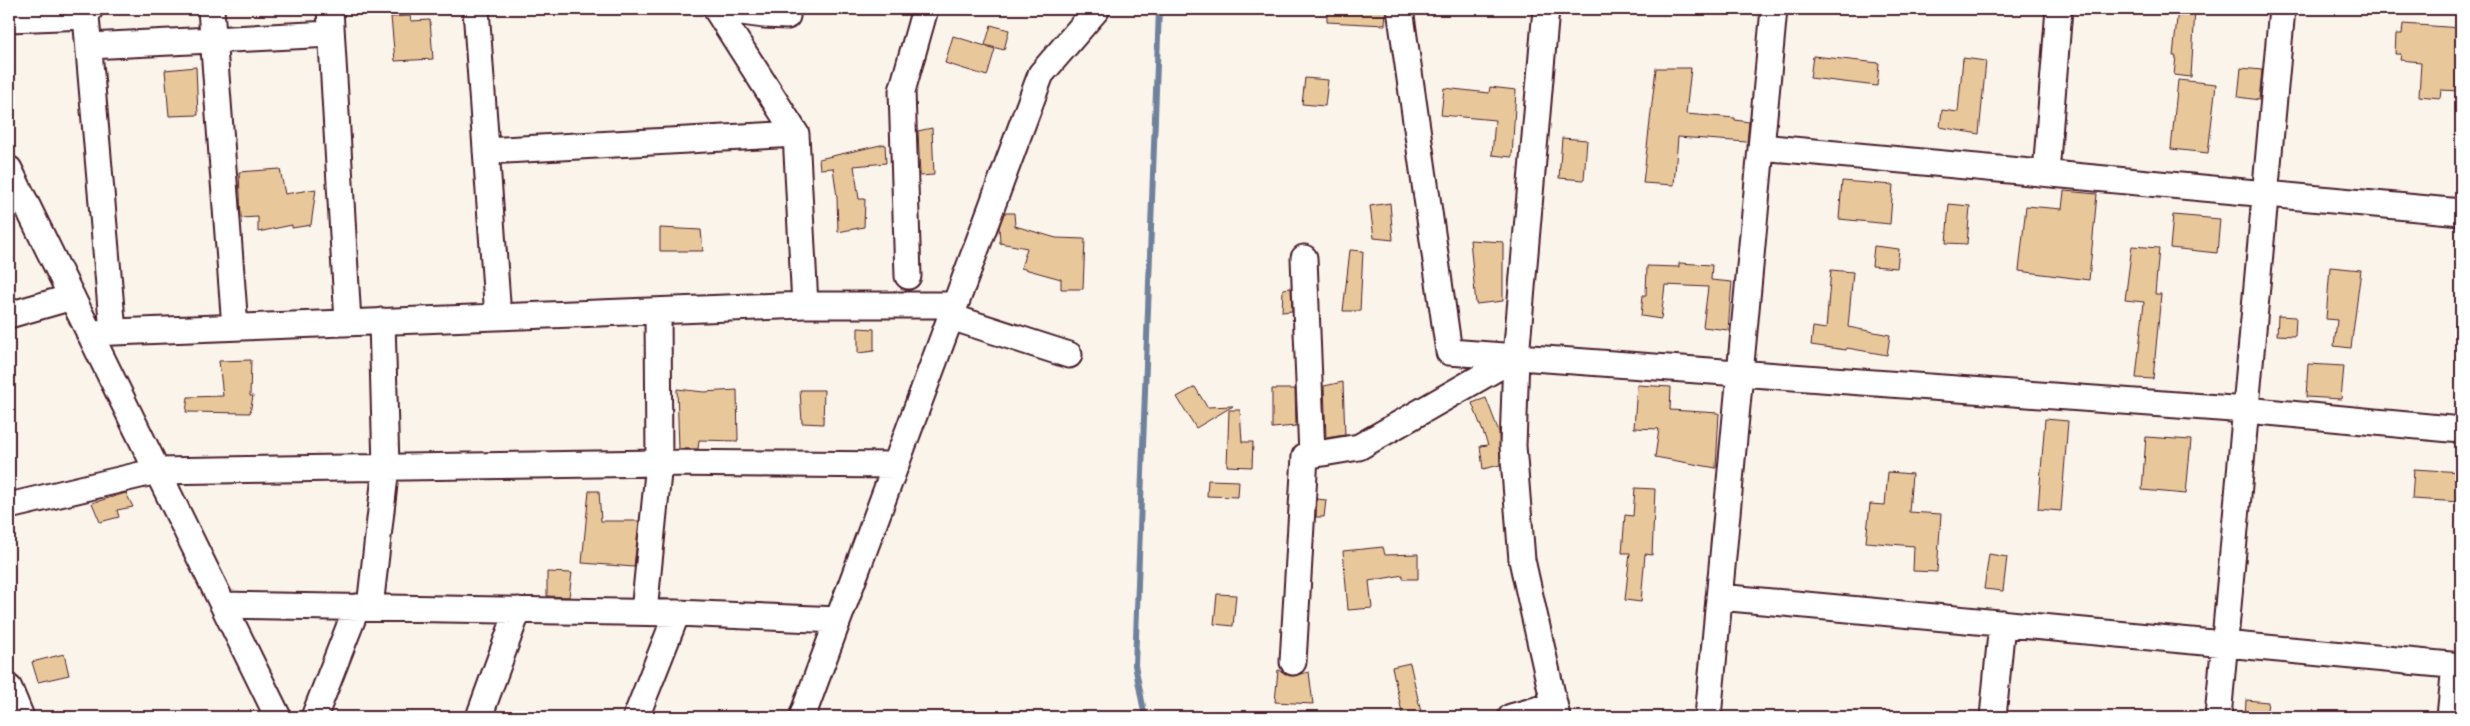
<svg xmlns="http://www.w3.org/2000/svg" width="2470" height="726" font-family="'Architects Daughter',sans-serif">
<rect width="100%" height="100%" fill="#faf4eb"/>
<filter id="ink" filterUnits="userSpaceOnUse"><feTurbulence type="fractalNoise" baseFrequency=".02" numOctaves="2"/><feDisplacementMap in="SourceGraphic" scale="10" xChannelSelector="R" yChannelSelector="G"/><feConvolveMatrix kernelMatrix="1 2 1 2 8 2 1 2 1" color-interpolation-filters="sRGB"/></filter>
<g filter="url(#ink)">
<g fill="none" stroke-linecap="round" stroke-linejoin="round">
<path stroke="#70819c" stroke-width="6" d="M1145 717 1135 665 1159 9"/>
</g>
<path fill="#e8c79a" stroke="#4a1f2b" d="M1327 9H1386L1385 25 1327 22Z
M2178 9H2195L2191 77 2174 75 2176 56H2173Z
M410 16 411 21 430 20 433 59 395 61 391 17Z
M2403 24 2461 28V91L2441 90 2440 98 2419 96 2421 62 2400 60 2401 54H2395L2396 34H2402Z
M991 25 1009 30 1004 50 985 45Z
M953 36 995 49 987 76 945 63Z
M1813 56 1879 63 1877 86 1810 78Z
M1963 58 1986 61 1979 134 1940 127 1942 110 1958 112Z
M196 67 198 115 169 116 165 70Z
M1656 68H1691L1686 114 1735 118V120L1749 122 1747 142 1678 137 1674 185 1643 183Z
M2241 68 2262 70 2259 100 2238 97Z
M1305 78 1328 80 1325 106 1302 104Z
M2178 80 2216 84 2208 153 2171 149Z
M1490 87 1516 90 1512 157 1492 155 1495 120 1441 115 1444 88 1489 93Z
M932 128 934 175 920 176 918 131Z
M1562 138 1587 140 1584 180 1559 178Z
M885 144 886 163 854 166 859 199H865L864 227 838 232 837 197 833 168 820 169 819 159Z
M280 169 285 194 316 189 311 225 292 228V225L258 232V217L241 218 239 172Z
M1842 181 1893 185 1890 224 1839 219Z
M2064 191 2097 194 2089 280 2019 271 2026 206 2062 209Z
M1390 203 1393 240 1374 238 1370 206Z
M1949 204 1970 206 1967 244 1946 243Z
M1004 213H1014L1015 226 1056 238 1085 239 1083 289H1061V279L1021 268 1027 248 1000 243 999 227Z
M2173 215 2220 219 2217 253 2170 248Z
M660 228 701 230 703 251H660Z
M1470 240 1503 242V301L1476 304Z
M1874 246 1899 249 1897 268 1872 266Z
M2132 246 2159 248 2155 294H2161L2153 379 2136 378 2144 302 2125 300Z
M1350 250 1363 251 1360 311H1343Z
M1679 263 1712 265 1711 280 1732 282 1728 330 1703 327 1708 287 1665 285 1661 319 1641 316 1643 295H1646L1647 266 1679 267Z
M2330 267 2361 270 2351 348 2334 346 2337 320 2326 319Z
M1831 270 1853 272 1848 327 1890 335 1887 355 1847 348 1846 350 1811 345 1813 327 1826 329Z
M1291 288 1292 311 1282 312 1283 289Z
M2278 316 2296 317 2295 336 2277 335Z
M858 328 874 329V351L858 353Z
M251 360 250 396H253L250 413 186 412 188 397 223 396 219 361Z
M2308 364 2344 366 2341 399 2306 397Z
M1343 382 1345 435 1326 438 1324 386Z
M1637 385 1671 387 1670 410 1719 413 1716 468 1655 457 1659 429 1634 428Z
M1195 387 1207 407 1233 406 1196 428 1177 397Z
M677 389 704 392 737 390 738 441 699 440 698 449H679Z
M1272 389H1295L1296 426 1272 428Z
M800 390H824L823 424 802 423Z
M1486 398 1499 432 1500 465 1483 469 1480 446 1488 445 1472 403Z
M1229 410H1240L1242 442H1253L1252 467 1227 466Z
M2045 419 2068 421 2061 511 2038 509Z
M2146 437 2191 440 2186 494 2142 490Z
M2414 469 2461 472V502L2412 499Z
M1888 472 1912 474 1909 512 1941 514 1937 572 1913 571 1914 546 1866 542 1870 504 1885 505Z
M1208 480 1239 481 1238 497 1207 496Z
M1635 488 1655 489 1652 555 1645 554 1641 602 1625 600 1630 553H1622L1625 515 1633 516Z
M589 491H599L601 521H639L634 567 582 563Z
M126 493 133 507 117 510 119 517 100 522 92 503Z
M1317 499 1326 500 1324 517H1316Z
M1383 547 1385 555 1418 554V579H1403V575L1369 581 1372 608 1348 610 1343 551Z
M1989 554 2007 557 2003 591 1984 589Z
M547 572 572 573 569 597 547 596Z
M1217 594 1236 595 1233 626 1214 624Z
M64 654 69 675 38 682 32 662Z
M1410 663 1422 717H1403L1392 667Z
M1278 670 1292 676 1309 672 1313 704 1275 702Z
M2246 700 2268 702 2266 717H2245Z"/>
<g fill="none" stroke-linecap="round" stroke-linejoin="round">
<g stroke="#4a1f2b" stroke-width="29">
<path id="minor" d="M90 9 86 16 113 332
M211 9 235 327
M330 9 348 322
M476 9 498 317
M716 9 796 134 805 305
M719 9 764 15 787 16 788 9
M1400 9 1449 352 2246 410 2461 430
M1546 9 1516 357 1513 446 1522 560 1557 717
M9 19 86 16
M89 46 331 34
M1761 147 2461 212
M486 151 796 134
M9 169 278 717
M2046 173 2059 9
M1304 258 1312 455
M908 276 902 91 925 9
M9 315 72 297
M951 317 1069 355
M89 333 805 305H955
M9 506 157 471 659 463 896 465
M1719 597 2461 666
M223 605 677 613 838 620
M370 607 386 467 382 321
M644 612 659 463 658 311
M1293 662 1305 456 1359 447 1516 357
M9 688 21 717
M314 717 357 607
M479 717 518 610
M636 717 677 613
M802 717 1041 74 1097 9
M1511 717 1554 705
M1708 717 1774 9
M1993 717 2002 623
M2218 717 2282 9
M2450 717 2455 665"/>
</g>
<use href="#minor" stroke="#fff" stroke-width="25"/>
</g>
</g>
<rect width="2470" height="726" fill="none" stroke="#fff" stroke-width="30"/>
<rect x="15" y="15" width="2440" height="696" fill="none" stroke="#4a1f2b" stroke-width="2" filter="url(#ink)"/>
</svg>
